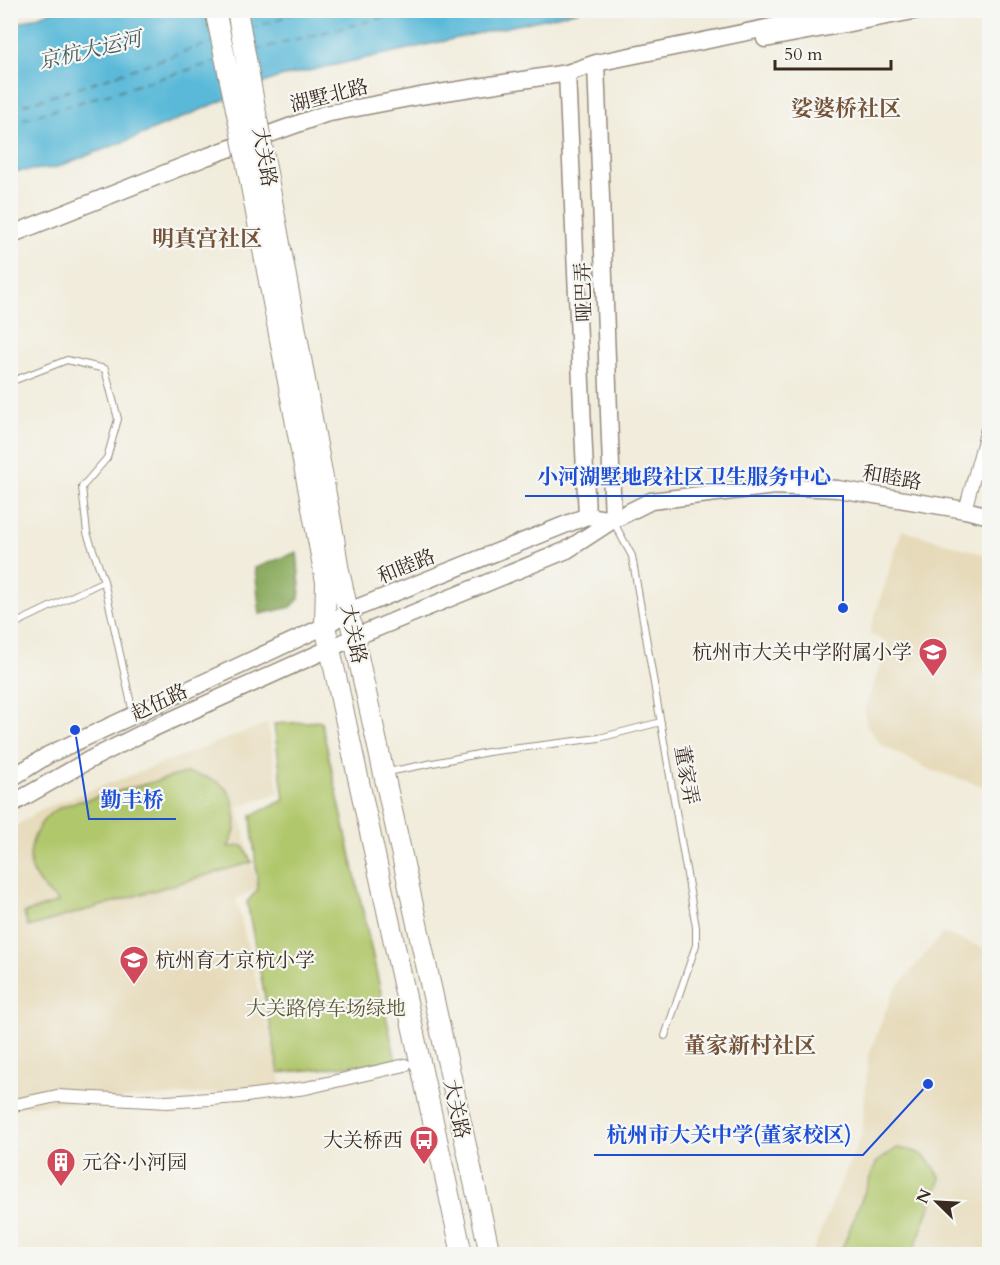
<svg xmlns="http://www.w3.org/2000/svg" width="1000" height="1265" font-family="Cardo,'Noto Serif SC',serif">
<rect width="100%" height="100%" fill="#f6f6f2"/>
<filter id="ink" filterUnits="userSpaceOnUse"><feTurbulence type="fractalNoise" baseFrequency=".0167" numOctaves="2"/><feDisplacementMap in="SourceGraphic" scale="12" xChannelSelector="R" yChannelSelector="G"/><feConvolveMatrix kernelMatrix="1 2 1 2 8 2 1 2 1" color-interpolation-filters="sRGB"/></filter>
<filter id="wash" filterUnits="userSpaceOnUse"><feTurbulence type="fractalNoise" baseFrequency=".008" numOctaves="4" result="noise"/><feDisplacementMap in="SourceGraphic" scale="24" xChannelSelector="R" yChannelSelector="G"/><feGaussianBlur stdDeviation="1.35" result="paint"/><feColorMatrix in="noise" values="0 0 0 0 0 0 0 0 0 0 0 0 0 0 0 0 0 1.4 0 .05"/><feComposite in="paint" operator="in"/></filter>
<g filter="url(#wash)">
<rect width="100%" height="100%" fill="#f1ecdb"/>
<path fill="#e6daba" d="M902 530 989 556V788L928 769 881 745 867 726 864 711 888 643 869 634Z
M268 723 279 793 238 807 258 889 236 899 283 1088 11 1107V829L44 808Z
M943 933 989 950V1254H811L862 1133 868 1057 893 992Z"/>
<path fill="#b1c76c" stroke="#767845" stroke-width="1.5" d="M321 721 396 1061 279 1073 247 902 258 889 251 816 284 800 274 724Z
M185 773C202 775 222 779 231 796 233 800 233 805 234 810 238 825 235 833 228 847L243 846 252 862 28 927 24 913 59 902C42 888 26 874 31 849 33 835 41 821 51 813 65 803 84 801 100 796 128 789 157 781 185 773Z
M897 1148C925 1152 925 1155 941 1178L912 1254H840L876 1163Z"/>
<path fill="#8cac60" stroke="#646b3f" stroke-width="1.5" d="M297 552 300 587 299 599 291 607 260 614 255 568Z"/>
<path fill="#5ab9d8" stroke="#4a727b" stroke-width="1.5" d="M53 11H580L276 78 134 138 54 168 11 172V26Z"/>
<g fill="none" stroke-linecap="round" stroke-linejoin="round">
<path stroke="#465c5f" stroke-width="1.5" stroke-dasharray="8 6" stroke-linecap="butt" d="M250 29 304 10
M254 50 414 10
M10 109 87 85 212 42
M10 123 215 62"/>
</g>
</g>
<g filter="url(#ink)">
<g fill="none" stroke-linecap="round" stroke-linejoin="round">
<g stroke="#968b7c" stroke-width="8">
<path id="lane" d="M10 382 67 360 105 369 118 419 107 458 82 487 87 533 104 581 133 713
M613 521 632 556 696 927V945L665 1036
M10 626 104 581
M388 772 488 752 599 738 661 722"/>
</g>
<g stroke="#968b7c" stroke-width="14">
<path id="street" d="M965 510 990 418
M10 1106 57 1096 167 1102 238 1097 306 1088 405 1065"/>
</g>
<g stroke="#968b7c" stroke-width="19">
<path id="secondary" d="M765 39 919 10
M596 63 613 520
M567 73 587 516
M10 235 206 157 325 114 420 96 567 73 596 63 854 10
M10 779 48 755 325 626 349 611 587 516 613 520
M10 805 89 760 147 731 355 637 567 550 613 520 651 501 774 486 838 489 965 510 990 516"/>
</g>
<g stroke="#968b7c" stroke-width="22">
<path id="primary" d="M334 538 338 566 490 1254
M319 545 326 582 325 626 462 1254"/>
</g>
<use href="#lane" stroke="#fff" stroke-width="6"/>
<use href="#street" stroke="#fff" stroke-width="12"/>
<use href="#secondary" stroke="#fff" stroke-width="16"/>
<use href="#primary" stroke="#fff" stroke-width="20"/>
<g stroke="#968b7c" stroke-width="22" stroke-linecap="butt">
<path id="primary-bridge" d="M215 10 239 123 319 545
M237 10 334 538"/>
</g>
<use href="#primary-bridge" stroke="#fff" stroke-width="20"/>
</g>
</g>
<defs>
<g id="school-pin" transform="scale(1.5)"><path d="M0 17L-7.5 6A9.5 9.5 0 1 1 7.5 6Z" fill="#d1495b" stroke="#f6f6f2"/><path d="M0-5L7-2L0 1L-7-2ZM-4 1L0 2.5L4 1V4Q0 6-4 4Z" fill="#fff"/></g>
<g id="bus-pin" transform="scale(1.5)"><path d="M0 17L-7.5 6A9.5 9.5 0 1 1 7.5 6Z" fill="#d1495b" stroke="#f6f6f2"/><path d="M-5-6H5V4H4V6H2V4H-2V6H-4V4H-5ZM-3.5-4V0h7V-4ZM-3.5 1.2v1.5H-2V1.2ZM2 1.2v1.5H3.5V1.2Z" fill="#fff"/></g>
<g id="building-pin" transform="scale(1.5)"><path d="M0 17L-7.5 6A9.5 9.5 0 1 1 7.5 6Z" fill="#d1495b" stroke="#f6f6f2"/><path d="M-4-6H4V6H1V3H-1V6H-4ZM-2.5-4.3h1.7v1.8h-1.7ZM.8-4.3h1.7v1.8H.8ZM-2.5-1h1.7V.8h-1.7ZM.8-1h1.7V.8H.8Z" fill="#fff"/></g>
</defs>
<g fill-rule="evenodd">
<use href="#school-pin" x="933" y="652"/>
<use href="#school-pin" x="134" y="960"/>
<use href="#bus-pin" x="424" y="1140"/>
<use href="#building-pin" x="61" y="1162"/>
</g>
<g text-anchor="middle" stroke-width="4.5" stroke-linejoin="round" paint-order="stroke">
<g font-size="20" fill="#3b2a1e" stroke="#f6f6f2">
<text transform="translate(329 95) rotate(-14)" y="7">湖墅北路</text>
<text transform="translate(265 157) rotate(80)" y="7">大关路</text>
<text transform="translate(583 292) rotate(-92)" y="7">哑巴弄</text>
<text transform="translate(892 477) rotate(10)" y="7">和睦路</text>
<text transform="translate(406 566) rotate(-22)" y="7">和睦路</text>
<text transform="translate(354 634) rotate(78)" y="7">大关路</text>
<text transform="translate(159 702) rotate(-25)" y="7">赵伍路</text>
<text transform="translate(687 775) rotate(80)" y="7">董家弄</text>
<text transform="translate(457 1109) rotate(78)" y="7">大关路</text>
</g>
<g font-size="20" fill="#3b2a1e" stroke="#f6f6f2" text-anchor="end">
<text x="912" y="659">杭州市大关中学附属小学</text>
<text x="155" y="967" text-anchor="start">杭州育才京杭小学</text>
<text x="403" y="1147">大关桥西</text>
<text x="82" y="1169" text-anchor="start">元谷·小河园</text>
</g>
<g font-size="20" fill="#5e5935" stroke="#f6f6f2">
<text x="326" y="1015">大关路停车场绿地</text>
</g>
<g font-size="21" font-style="italic" fill="#465c5f" stroke="#f6f6f2">
<text transform="translate(90 50) rotate(-13)" y="7">京杭大运河</text>
</g>
<g font-size="22" font-weight="bold" fill="#745339" stroke="#f6f6f2">
<text x="846" y="116">娑婆桥社区</text>
<text x="207" y="246">明真宫社区</text>
<text x="750" y="1053">董家新村社区</text>
</g>
</g>
<path fill="none" stroke="#1d4ed8" stroke-width="2" d="M843 608L843 496H525M75 730L89 819H176M928 1084L863 1155H594"/>
<g fill="#1d4ed8" stroke="#f6f6f2" stroke-width="2">
<circle cx="843" cy="608" r="6"/>
<circle cx="75" cy="730" r="6"/>
<circle cx="928" cy="1084" r="6"/>
</g>
<g font-size="21" text-anchor="middle" font-weight="bold" fill="#1d4ed8" stroke="#f6f6f2" stroke-width="4.5" stroke-linejoin="round" paint-order="stroke">
<text x="684" y="484">小河湖墅地段社区卫生服务中心</text>
<text x="132" y="807">勤丰桥</text>
<text x="729" y="1142">杭州市大关中学(董家校区)</text>
</g>
<rect width="1000" height="1265" fill="none" stroke="#f6f6f2" stroke-width="36"/>
<g transform="translate(937 1202) rotate(294)" stroke="#f6f6f2" stroke-width="4.5" paint-order="stroke">
<path d="M0-4.5L10 22L0 15L-10 22Z" fill="#3b2a1e"/>
<text y="-9" font-size="16" font-weight="bold" text-anchor="middle" fill="#3b2a1e">N</text>
</g>
<path d="M775 60v9h116v-9" fill="none" stroke="#3b2a1e" stroke-width="3"/>
<text x="784" y="60" font-size="18" fill="#3b2a1e" stroke="#f6f6f2" stroke-width="4.5" paint-order="stroke">50 m</text>
</svg>
